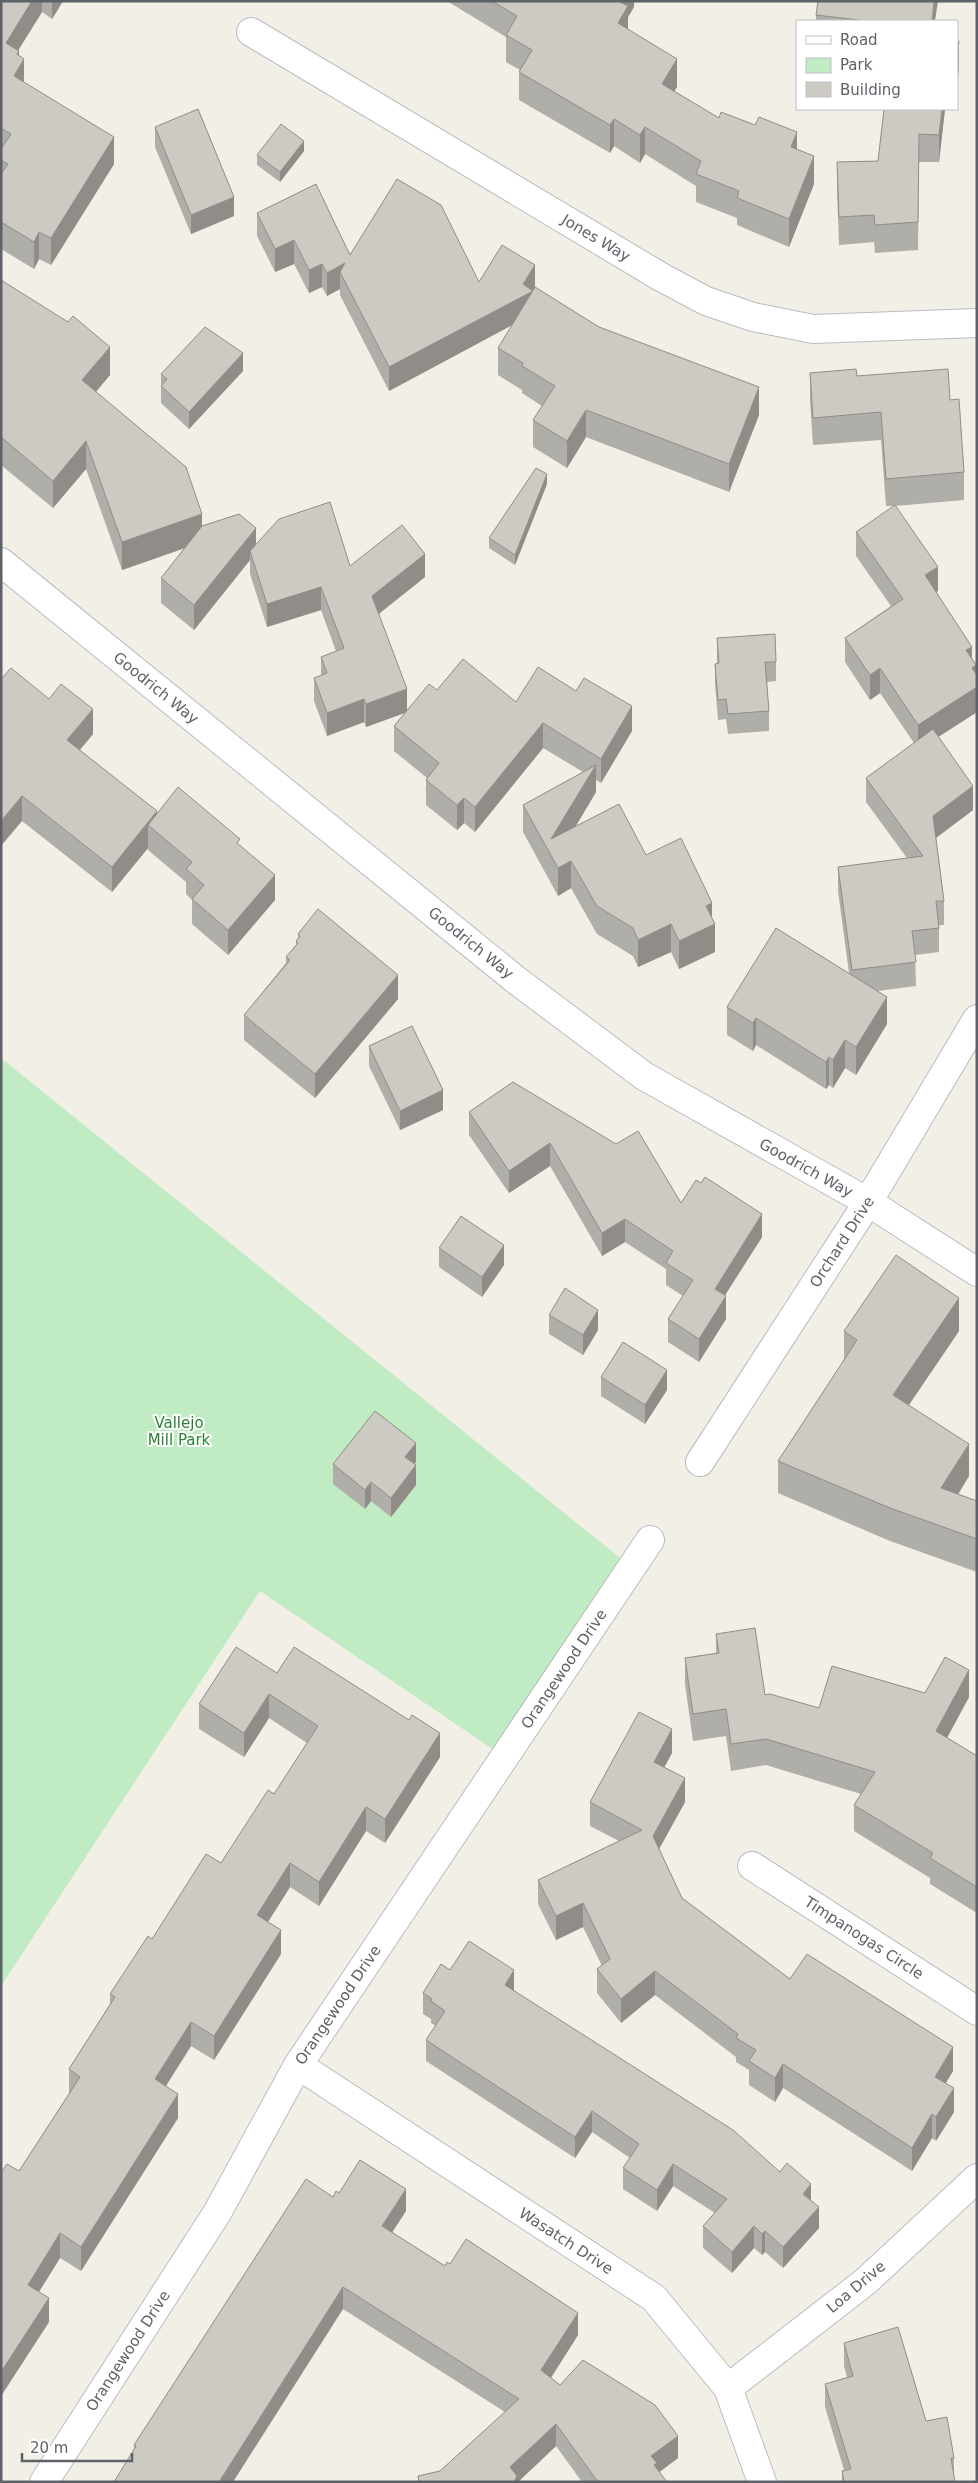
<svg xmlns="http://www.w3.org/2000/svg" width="978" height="2483" font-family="'DejaVu Sans',sans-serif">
<rect width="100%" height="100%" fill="#f1efe6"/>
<path fill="#c1ebc3" d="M1 1058 625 1562 494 1750 260 1591 1 1986Z"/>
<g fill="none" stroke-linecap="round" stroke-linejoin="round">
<g stroke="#b9bcc1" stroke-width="30">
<path id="minor" d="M251 32 661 277 706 301 753 317 813 329 977 323
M1 562 516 980 644 1076 868 1202 977 1272
M700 1462 868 1202 977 1019
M752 1866 977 2011
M298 2065 654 2298 728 2388 762 2482
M728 2388 865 2282 977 2178
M44 2482 217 2213 298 2065 650 1540"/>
</g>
<use href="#minor" stroke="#fff" stroke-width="28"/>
</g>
<path fill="#b0aea8" d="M1 1H63L52 19 42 12 18 50 24 82 114 164 51 265 39 259 34 269 1 249Z
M447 1H634V7L628 17V29L677 87 674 91 719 118 797 149 814 184 789 247 737 225V218L696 202V186L645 154 640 163 614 146 610 153 519 100V72L520 70 506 62V37Z
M816 15 935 21H816Z
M945 109 939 162H919L918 250 875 253 874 242 839 245 837 190V162L878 161Z
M155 127 234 216 191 234 155 147Z
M304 151 280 182 257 165V155Z
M257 213 350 255 479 282 535 287 599 327 759 415 729 492 586 437 567 468 533 447V420L542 406 522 393V390L498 375V348L512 325 389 391 340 295V289L327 296 322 287 309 293 294 264 275 272 257 236Z
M1 280 110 375 96 392 202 526 256 545 350 566 425 577 379 614 407 711 437 690 516 702 632 731 601 783 596 780V792L575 827 646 855 712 918 715 952 679 969 671 952 638 967 633 956 597 934 571 888 558 896 523 832V805L583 772 543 748 475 832 464 823 457 830 426 805V780L427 778 394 751V726L405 713 366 727 364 722 327 736 314 701V678L321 676V657L336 651 321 610 267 627 250 574V560L194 630 161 603V578L185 548 122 570 86 469 53 508 1 465Z
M243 371 189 429 161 403V374Z
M810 373 857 376 950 400 964 472V500L895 506 938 591 936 592 972 658 976 674 977 712 938 737 973 810 936 838 944 901V925H939V952L915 955 916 986 878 991 887 1024 856 1075 845 1068 833 1088 829 1085 826 1089 756 1045 753 1051 727 1035V1007L849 973 838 891V867L907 858 866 802V778L914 743 880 693 870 700 845 662V638L891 606 856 556V532L895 506H886L881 440 813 445 810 401Z
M547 484 515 565 489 548V538Z
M717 638 776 662V681L767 682 769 711V731L728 734 726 719 718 720 715 683V664L717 663Z
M1 679 93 734 80 750 157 814 240 846 275 900 228 955 192 924V900L186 894V882L148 850V848L112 892 22 821Z
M298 934 398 999 315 1098 244 1040V1015L286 963V957L296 945V941L298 939Z
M369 1046 443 1110 400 1130 369 1066Z
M513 1082 681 1203 762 1237 725 1295 726 1319 699 1362 668 1342V1319L683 1296 666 1285V1269L625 1242 602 1256 550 1166 509 1193 469 1135V1112Z
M439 1248 504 1265 482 1297 439 1267Z
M549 1315 598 1330 583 1355 549 1334Z
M844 1331H959L909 1405 969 1476 958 1495 977 1501V1572L890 1541 778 1493V1461L844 1360Z
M601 1377 667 1390 645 1424 601 1396Z
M416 1462 414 1464 416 1485 391 1517 371 1501 365 1509 333 1484V1464Z
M716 1634 765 1695 819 1708 925 1693 969 1697 947 1738 977 1756V1913L930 1884V1878L854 1831V1805L861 1794 766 1765 731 1771 726 1736 693 1741 685 1684V1658L716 1653Z
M277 1673 440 1757 385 1843 366 1831 319 1906 290 1887 268 1922 281 1954 214 2060 191 2046 166 2086 178 2118 81 2271 60 2258 39 2292 49 2322 1 2396 19 2171 69 2094V2069L110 2004V1994L152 1939 221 1863 274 1794 307 1743 269 1718 244 1757 199 1729V1704Z
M672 1753 664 1767 685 1802 659 1849 682 1898 790 1979 953 2071 946 2083 954 2112 936 2141 932 2138 912 2171 783 2088 775 2102 749 2085V2070L736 2062V2057L655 1995 621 2023 597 1993V1969L602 1966 583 1927 556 1940 538 1904V1880L619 1841 590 1826V1802Z
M450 1970 514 1991 811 2200 819 2228 783 2268 765 2252 762 2255 754 2248 732 2273 703 2248V2226L715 2213 673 2186 657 2211 623 2189V2168L630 2158 592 2132 575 2158 426 2061V2040L436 2026 431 2023V2019L423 2014V1993Z
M339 2193 406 2211 392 2232 445 2266 578 2335 551 2378 560 2385 678 2458 659 2472 667 2482H582L556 2446 518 2482H418V2476L440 2471 505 2412 343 2309 134 2449V2445L333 2197Z
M844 2343 926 2421 954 2458V2477L955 2482H842V2471L844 2470 825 2407V2384L847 2377 844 2366Z"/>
<path fill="#908d88" d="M32 1H42V12L6 70V43Z
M52 1H63L52 19Z
M621 1H634V7L628 17V34L618 23Z
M934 1H938L935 21H932Z
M959 41V69L957 88V60Z
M19 51V68L24 59V86L14 76 17 54Z
M677 59V87L662 111V84Z
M942 109H945L939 162V135Z
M614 119V146L610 153V125Z
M645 127V154L640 163V135Z
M797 132V160L791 147Z
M114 137V164L51 265V238Z
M304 141V151L280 182V172Z
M814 156V184L789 247V219Z
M234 197V216L191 234V215Z
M39 232V259L34 269V242Z
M294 240V264L275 272V249Z
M345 263 340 272V289L327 296V273Z
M322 264V287L309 293V270Z
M535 265V288L533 314 389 391V367L523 284Z
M110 347V375L82 408V380Z
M243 353V371L189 429V412Z
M759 387V415L729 492V464Z
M586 410V437L567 468V441Z
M86 441V469L53 508V481Z
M547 474V484L515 565V555Z
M202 514V542L122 570V542Z
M256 528V553L250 551V560L194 630V605Z
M425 554V577L372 619V596Z
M938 567V591L925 600V575Z
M321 587V610L267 627V604Z
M972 647V671L966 650Z
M976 665 977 712 918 750V725L972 668Z
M880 668V693L870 700V675Z
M407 689V712L366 727V704Z
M364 699V722L327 736V713Z
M632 706V731L601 783V759Z
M93 709V734L67 765V740Z
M543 723V748L475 832V807Z
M596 765V792L555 861 551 839Z
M973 786V810L933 840V816Z
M22 796V821L1 846V821Z
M464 798V823L457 830V805Z
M157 811V833L148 825V848L112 892V867Z
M571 861V888L558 896V868Z
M275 875V900L228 955V930Z
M712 903V925L715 924V952L679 969V941L706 906Z
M671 924V952L638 967V940Z
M398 975V999L315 1098V1074Z
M887 997V1024L856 1075V1047Z
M756 1018V1045L753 1051V1023Z
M845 1040V1068L833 1088V1060Z
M829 1057V1085L826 1089V1062Z
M443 1090V1110L400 1130V1111Z
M550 1143V1166L509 1193V1171Z
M762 1214V1237L715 1311V1289Z
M625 1219V1242L602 1256V1233Z
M504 1245V1265L482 1297V1277Z
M726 1296V1319L699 1362V1339Z
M959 1298V1331L893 1428V1395Z
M598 1310V1330L583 1355V1335Z
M667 1370V1390L645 1424V1405Z
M416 1443V1462L405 1476V1457Z
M969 1444V1476L941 1521V1488Z
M416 1465V1485L391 1517V1498Z
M371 1482V1501L365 1509V1490Z
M969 1670V1697L936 1758V1731Z
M269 1694V1718L244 1757V1733Z
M672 1729V1753L654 1786V1762Z
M440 1733V1757L385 1843V1819Z
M685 1778V1802L653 1860V1836Z
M366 1807V1831L319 1906V1882Z
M290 1863V1887L257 1939V1915Z
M583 1903V1927L556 1940V1916Z
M281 1930V1954L214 2060V2036Z
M514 1970V1991L505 1985Z
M655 1971V1995L621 2023V1999Z
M191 2022V2046L155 2103V2079Z
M953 2047V2071L935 2100V2077Z
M783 2064V2088L775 2102V2078Z
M954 2088V2112L936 2141V2117Z
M178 2094V2118L81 2271V2247Z
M592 2111V2132L575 2158V2137Z
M932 2114V2138L912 2171V2148Z
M673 2164V2186L657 2211V2190Z
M811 2184V2206L803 2194Z
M406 2189V2211L382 2248V2226Z
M819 2207V2228L783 2268V2247Z
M754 2226V2248L732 2273V2252Z
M765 2231V2252L762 2255V2234Z
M60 2233V2258L28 2309V2285Z
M343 2287V2309L233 2482H219Z
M49 2298V2322L1 2396V2372Z
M578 2313V2335L541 2393V2370Z
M556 2424V2446L518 2482H510V2467Z
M678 2436V2458L657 2474 651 2456Z"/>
<path fill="#cdcac3" stroke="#908d88" d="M1 1H32L6 43 19 51 17 54 24 59 14 76 114 137 51 238 39 232 34 242 1 222V174L8 164 1 160V149L11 134 1 128Z
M492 1H621L620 2 628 6 618 23 677 59 662 84 719 118 721 112 755 125 759 117 797 132 791 147 814 156 789 219 737 198 739 191 696 174 701 161 645 127 640 135 614 119 610 125 519 72 532 50 506 35 517 16Z
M818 1H934L932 21H858V20L816 15Z
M957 41H959L957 60Z
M198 109 234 197 191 215 155 127Z
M884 109H942L939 135 919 134 918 222 875 225 874 215 839 217 837 162 878 161Z
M281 124 304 141 280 172 257 155Z
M397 179 441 205 479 282 502 245 535 265 523 284 533 291 389 367 340 272 345 263 327 273 322 264 309 270 294 240 275 249 257 213 316 184 350 255Z
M1 280 68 322 73 316 110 347 82 380 186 467 202 514 122 542 86 441 53 481 1 437Z
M535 287 599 327 759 387 729 464 586 410 567 441 533 420 555 386 522 366 523 363 498 348Z
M205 327 243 353 189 412 161 386 167 379 161 374Z
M856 369 857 376 948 369 950 400 959 399 964 472 886 479 881 412 813 418 810 373Z
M536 468 547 474 515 555 489 538Z
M330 502 350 566 402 525 425 554 372 596 407 689 366 704 364 699 327 713 314 678 327 673 321 657 344 648 321 587 267 604 250 551 279 519Z
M895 505 938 567 925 575 972 647 966 650 976 665 972 668 977 675V687L918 725 880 668 870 675 845 638 903 599 856 532Z
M239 514 256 528 194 605 161 578 202 526Z
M775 634 776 662H765L769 711 728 714 726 699 718 700 715 664 719 663 717 638Z
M463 659 516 702 538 667 576 691 584 678 632 706 601 759 543 723 475 807 464 798 457 805 426 780 439 763 394 726 429 684 437 690Z
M11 668 49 699 61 684 93 709 67 740 157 811 112 867 22 796 1 821V679Z
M933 729 973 786 933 816 944 901H936L939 928 912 931 916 962 852 970 838 867 923 856 866 778Z
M596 765 551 839 619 804 646 855 681 838 712 903 706 906 715 924 679 941 671 924 638 940 633 928 597 906 571 861 558 868 523 805Z
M178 787 240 839 237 843 275 875 228 930 192 899 204 885 186 869 192 862 148 825Z
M318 909 398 975 315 1074 244 1015 290 960 286 957 298 943 296 941 300 936 298 934Z
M776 928 887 997 856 1047 845 1040 833 1060 829 1057 826 1062 756 1018 753 1023 727 1007Z
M412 1026 443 1090 400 1111 369 1046Z
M513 1082 616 1144 638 1131 681 1203 696 1180 701 1183 705 1177 762 1214 715 1289 726 1296 699 1339 668 1319 693 1280 666 1263 673 1251 625 1219 602 1233 550 1143 509 1171 469 1112Z
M461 1216 504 1245 482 1277 439 1248Z
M896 1255 959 1298 893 1395 969 1444 941 1488 977 1501V1539L890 1508 778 1461 857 1340 844 1331Z
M565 1288 598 1310 583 1335 549 1315Z
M623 1342 667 1370 645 1405 601 1377Z
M375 1411 416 1443 405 1457 416 1465 391 1498 371 1482 365 1490 333 1464Z
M755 1628 765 1695 770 1694 819 1708 832 1666 925 1693 945 1657 969 1670 936 1731 977 1756V1887L930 1858 933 1853 854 1805 875 1772 766 1739 731 1744 726 1709 693 1714 685 1658 719 1653 716 1634Z
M236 1647 277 1673 294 1647 409 1720 412 1715 440 1733 385 1819 366 1807 319 1882 290 1863 257 1915 281 1930 214 2036 191 2022 155 2079 178 2094 81 2247 60 2233 28 2285 49 2298 1 2372V2173L7 2164 19 2171 80 2077 69 2069 115 1997 110 1994 148 1936 152 1939 206 1854 221 1863 268 1790 274 1794 318 1726 269 1694 244 1733 199 1704Z
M639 1712 672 1729 654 1762 685 1778 653 1836 682 1898 790 1979 807 1954 953 2047 935 2077 954 2088 936 2117 932 2114 912 2148 783 2064 775 2078 749 2061 756 2050 736 2038 738 2034 655 1971 621 1999 597 1969 610 1959 583 1903 556 1916 538 1880 642 1830 590 1802Z
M469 1941 514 1970 505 1985 733 2130 780 2172 787 2163 811 2184 803 2194 819 2207 783 2247 765 2231 762 2234 754 2226 732 2252 703 2226 727 2199 673 2164 657 2190 623 2168 639 2144 592 2111 575 2137 426 2040 445 2011 431 2001 432 1999 423 1993 441 1964 450 1970Z
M360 2160 406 2189 382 2226 445 2266 447 2262 450 2264 466 2239 578 2313 541 2370 560 2385 583 2360 655 2405 678 2436 651 2456 657 2463 654 2465 667 2482H598L556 2424 510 2467 517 2476 514 2482H419L418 2476 440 2471 519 2399 343 2287 219 2482H114L136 2446 134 2445 306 2179 333 2197 336 2191 339 2193Z
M898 2327 926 2421 947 2417 954 2458H951L955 2482H844L842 2471 851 2469 825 2384 853 2376 844 2343Z"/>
<g text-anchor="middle" stroke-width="4" stroke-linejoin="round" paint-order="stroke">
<g font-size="15" fill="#5d6268" stroke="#fff">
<text transform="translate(596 238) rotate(31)" y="5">Jones Way</text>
<text transform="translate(156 688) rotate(39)" y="5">Goodrich Way</text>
<text transform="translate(471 943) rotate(39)" y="5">Goodrich Way</text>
<text transform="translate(806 1168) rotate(29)" y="5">Goodrich Way</text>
<text transform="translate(842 1242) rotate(-57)" y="5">Orchard Drive</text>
<text transform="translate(564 1669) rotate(-56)" y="5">Orangewood Drive</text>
<text transform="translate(864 1938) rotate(33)" y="5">Timpanogas Circle</text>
<text transform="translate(338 2005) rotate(-56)" y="5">Orangewood Drive</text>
<text transform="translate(566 2241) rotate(33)" y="5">Wasatch Drive</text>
<text transform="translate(856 2287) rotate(-40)" y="5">Loa Drive</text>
<text transform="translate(128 2351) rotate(-57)" y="5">Orangewood Drive</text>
</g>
<g font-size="15" fill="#2b8133" stroke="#fff">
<text x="179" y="1428">Vallejo<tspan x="179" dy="17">Mill Park</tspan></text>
</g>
</g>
<rect width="978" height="2483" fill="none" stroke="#5d6268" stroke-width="5"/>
<rect x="796" y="20" width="162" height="90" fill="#ffffff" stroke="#bec0c3"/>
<rect x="806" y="36" width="25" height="8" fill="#ffffff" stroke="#bec0c3"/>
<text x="840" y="45" font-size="15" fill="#5d6268">Road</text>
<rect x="806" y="58" width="25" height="15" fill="#c1ebc3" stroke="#bec0c3"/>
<text x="840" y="70" font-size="15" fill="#5d6268">Park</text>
<rect x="806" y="82" width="25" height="15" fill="#cdcac3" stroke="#bec0c3"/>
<text x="840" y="95" font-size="15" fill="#5d6268">Building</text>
<path d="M22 2453v8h110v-8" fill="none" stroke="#5d6268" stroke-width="2.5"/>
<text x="30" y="2453" font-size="15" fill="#5d6268" stroke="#ffffff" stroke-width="4" paint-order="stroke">20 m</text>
</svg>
